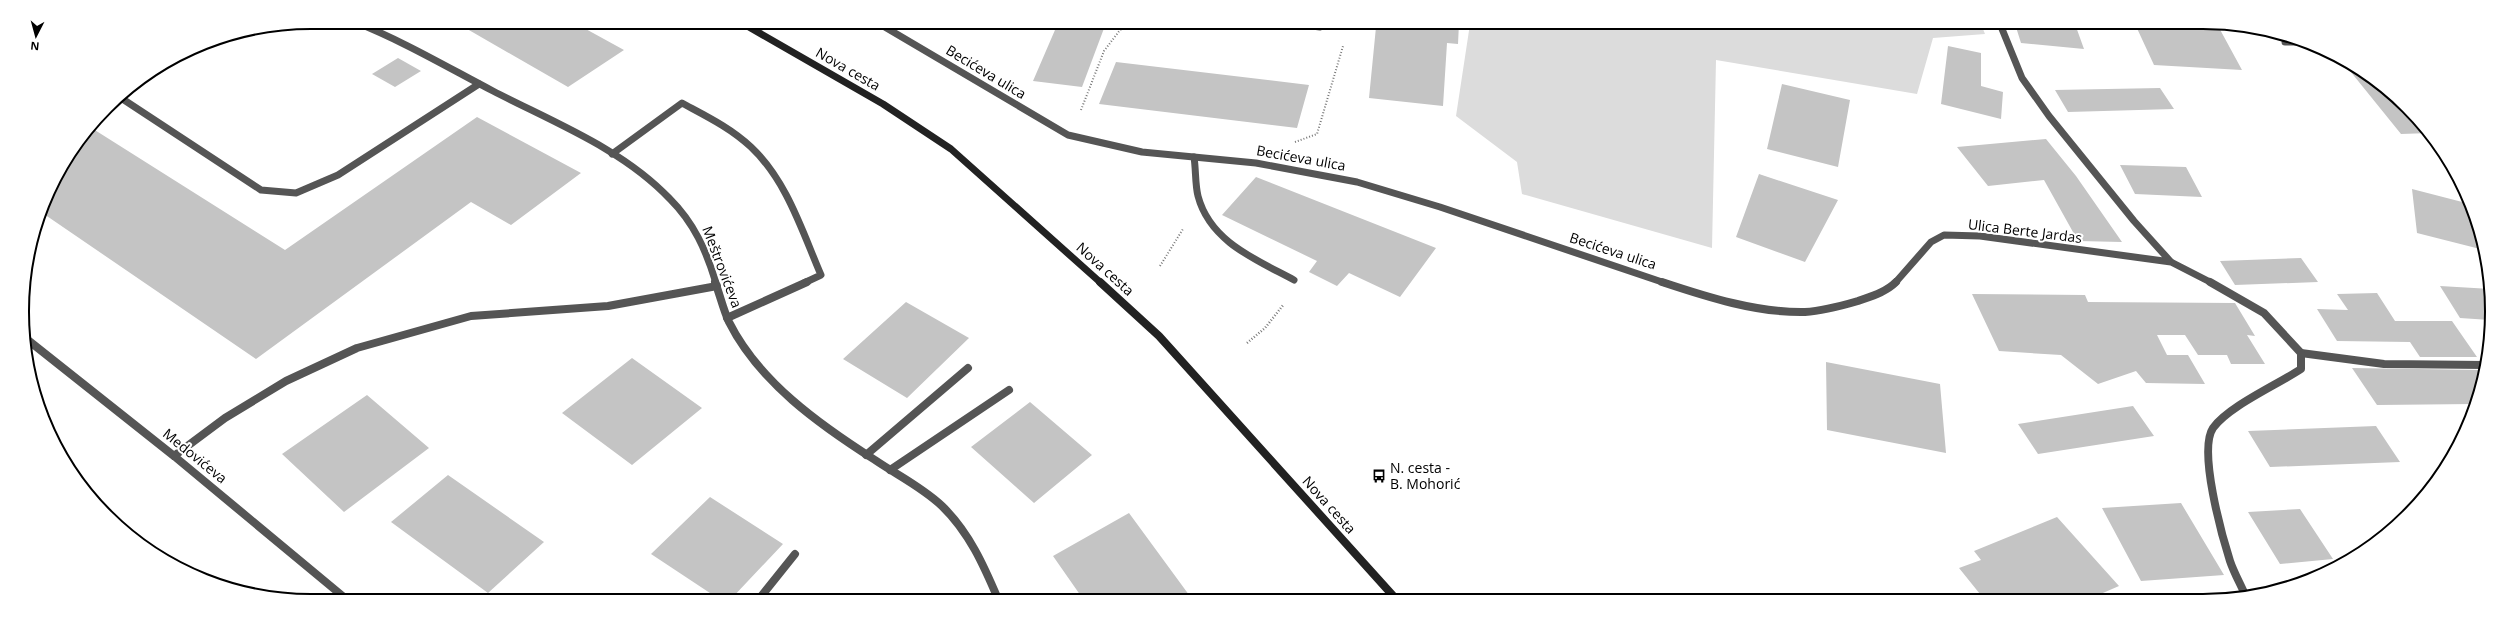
<svg xmlns="http://www.w3.org/2000/svg" width="2514" height="623" font-family="'Open Sans',sans-serif">
<rect width="100%" height="100%" fill="#fff"/>
<path fill="#dcdcdc" d="M1470 24H1981L1985 34 1933 38 1917 94 1716 60 1712 248 1522 194 1517 162 1456 116Z"/>
<path fill="#c4c4c4" d="M455 22H573L624 50 568 87Z
M1058 23H1106L1082 87 1033 81Z
M1391 23H1459L1458 44 1447 43 1443 106 1369 98 1376 27 1390 28Z
M2015 24H2075L2084 49 2021 43Z
M2135 24H2217L2242 70 2154 65Z
M1948 46 1981 53V86L2003 92 2001 119 1941 104Z
M398 58 421 71 395 87 372 74Z
M1116 62 1309 85 1297 128 1099 104Z
M2346 66H2354L2394 94 2430 133 2401 134Z
M1782 84 1850 100 1838 167 1767 149Z
M2160 88 2174 109 2068 112 2055 90Z
M477 117 581 173 511 225 471 202 256 359 41 212 52 184 82 135 90 127 285 250Z
M2046 139 2076 176 2122 242 2078 241 2044 180 1988 186 1957 147Z
M2120 165 2186 167 2202 197 2135 194Z
M1759 174 1838 200 1805 262 1736 237Z
M1256 177 1436 248 1400 297 1349 273 1337 286 1309 272 1317 261 1222 215Z
M2412 189 2470 204 2482 237 2484 250 2417 233Z
M2301 258 2318 282 2235 285 2220 261Z
M2440 286 2491 289 2490 320 2460 318Z
M2377 293 2395 321H2452L2477 357H2420L2410 342 2337 341 2317 309 2348 310 2337 294Z
M1972 294 2085 295 2088 302 2235 303 2255 336 2247 335 2265 364H2231L2227 355H2198L2185 335H2157L2167 355H2188L2205 384 2146 383 2136 371 2098 384 2061 355 1999 351Z
M906 302 969 338 907 398 843 359Z
M632 358 702 408 632 465 562 413Z
M1826 362 1940 384 1946 453 1827 430Z
M2352 368 2483 370 2473 404 2377 405Z
M367 395 429 448 344 512 282 454Z
M1030 402 1092 455 1034 503 971 447Z
M2133 406 2154 436 2038 454 2018 424Z
M2376 426 2400 462 2270 467 2248 431Z
M448 475 544 542 488 593 391 522Z
M710 497 783 544 731 599H719L651 554Z
M2181 503 2224 575 2141 581 2102 508Z
M2300 509 2333 559 2280 564 2248 512Z
M1129 513 1192 599H1083L1053 556Z
M2057 517 2119 586 2089 599H2015L2011 593 1998 599H1984L1959 568 1981 560 1974 551Z"/>
<g fill="none" stroke-linecap="round" stroke-linejoin="round">
<path stroke="#777" stroke-width="2" stroke-dasharray="1 2" stroke-linecap="butt" d="M1081 110 1104 51 1120 30 1139 23
M1295 142 1317 134 1343 46
M1160 266 1183 229"/>
<path stroke="#777" stroke-width="2.5" stroke-dasharray="1 2" stroke-linecap="butt" d="M1247 343 1265 328 1284 304"/>
<path stroke="#555" stroke-width="7" d="M1288 23 1320 27 1330 23
M2285 42H2305
M118 96 261 190 296 193 338 175 479 84
M612 154 682 103C706 116 731 128 751 147 787 181 802 231 821 275L804 283
M1194 157C1196 170 1195 184 1198 196 1210 242 1257 260 1294 280"/>
<path stroke="#555" stroke-width="8" d="M727 318 807 282
M2301 353 2384 364 2485 365
M866 455 968 368
M890 470 1009 390
M759 599 795 554"/>
<path stroke="#555" stroke-width="7" d="M355 22C403 41 447 67 493 91 553 122 623 149 670 199 694 223 706 250 716 283
M878 23 1068 135 1142 152 1256 163 1357 182 1440 207 1665 283
M2000 24 2022 78 2049 116 2134 221 2171 262 2212 283
M1895 283 1931 242 1944 235 1980 236 2171 262"/>
<path stroke="#555" stroke-width="8" d="M715 282C720 295 723 309 729 322 759 382 820 425 875 460 897 475 922 487 942 506 969 532 984 566 998 599
M1662 282C1707 297 1757 313 1805 312 1823 311 1841 306 1858 301 1872 296 1886 292 1896 282
M2210 282 2264 313 2301 353V369C2277 385 2229 406 2213 428 2198 450 2222 536 2230 561 2234 573 2241 585 2246 597
M24 337 174 456 345 598
M174 456 225 418 286 381 357 348 471 316 608 306 717 286"/>
<path stroke="#222" stroke-width="7" d="M742 23 883 104 951 149 1101 283"/>
<path stroke="#222" stroke-width="8" d="M1100 282 1159 336 1396 599"/>
</g>
<defs>
<g id="bus-bare" transform="scale(1.08)"><path d="M-5-6H5V4H4V6H2V4H-2V6H-4V4H-5ZM-3.5-4V0h7V-4ZM-3.5 1.2v1.5H-2V1.2ZM2 1.2v1.5H3.5V1.2Z" fill="#000" stroke="#fff" stroke-width="2.5" paint-order="stroke"/></g>
</defs>
<g fill-rule="evenodd">
<use href="#bus-bare" x="1379" y="476"/>
</g>
<g text-anchor="middle" stroke-width="4" stroke-linejoin="round" paint-order="stroke">
<g font-size="14" fill="#000" stroke="#fff">
<text transform="translate(848 69) rotate(30)" y="5">Nova cesta</text>
<text transform="translate(986 72) rotate(31)" y="5">Becićeva ulica</text>
<text transform="translate(1301 158) rotate(10)" y="5">Becićeva ulica</text>
<text transform="translate(2025 231) rotate(7)" y="5">Ulica Berte Jardas</text>
<text transform="translate(1613 251) rotate(18)" y="5">Becićeva ulica</text>
<text transform="translate(722 267) rotate(69)" y="5">Meštrovićeva</text>
<text transform="translate(1105 269) rotate(42)" y="5">Nova cesta</text>
<text transform="translate(195 456) rotate(39)" y="5">Medovićeva</text>
<text transform="translate(1329 505) rotate(48)" y="5">Nova cesta</text>
</g>
<g font-size="14" fill="#000" stroke="#fff" text-anchor="start">
<text x="1390" y="473">N. cesta -<tspan x="1390" dy="16">B. Mohorić</tspan></text>
</g>
</g>
<path d="M0 0H2514V623H0ZM311 29H2203A282 282 0 0 1 2485 311V312A282 282 0 0 1 2203 594H311A282 282 0 0 1 29 312V311A282 282 0 0 1 311 29Z" fill="#fff" fill-rule="evenodd"/>
<path fill="none" stroke="#000" stroke-width="2" d="M311 29H2203A282 282 0 0 1 2485 311V312A282 282 0 0 1 2203 594H311A282 282 0 0 1 29 312V311A282 282 0 0 1 311 29Z"/>
<g transform="translate(36 36) rotate(186)" stroke="#ffffff" stroke-width="3" paint-order="stroke">
<path d="M0-3L7 15L0 10L-7 15Z" fill="#000000"/>
<text y="-6" font-size="11" font-weight="bold" text-anchor="middle" fill="#000000">N</text>
</g>
</svg>
